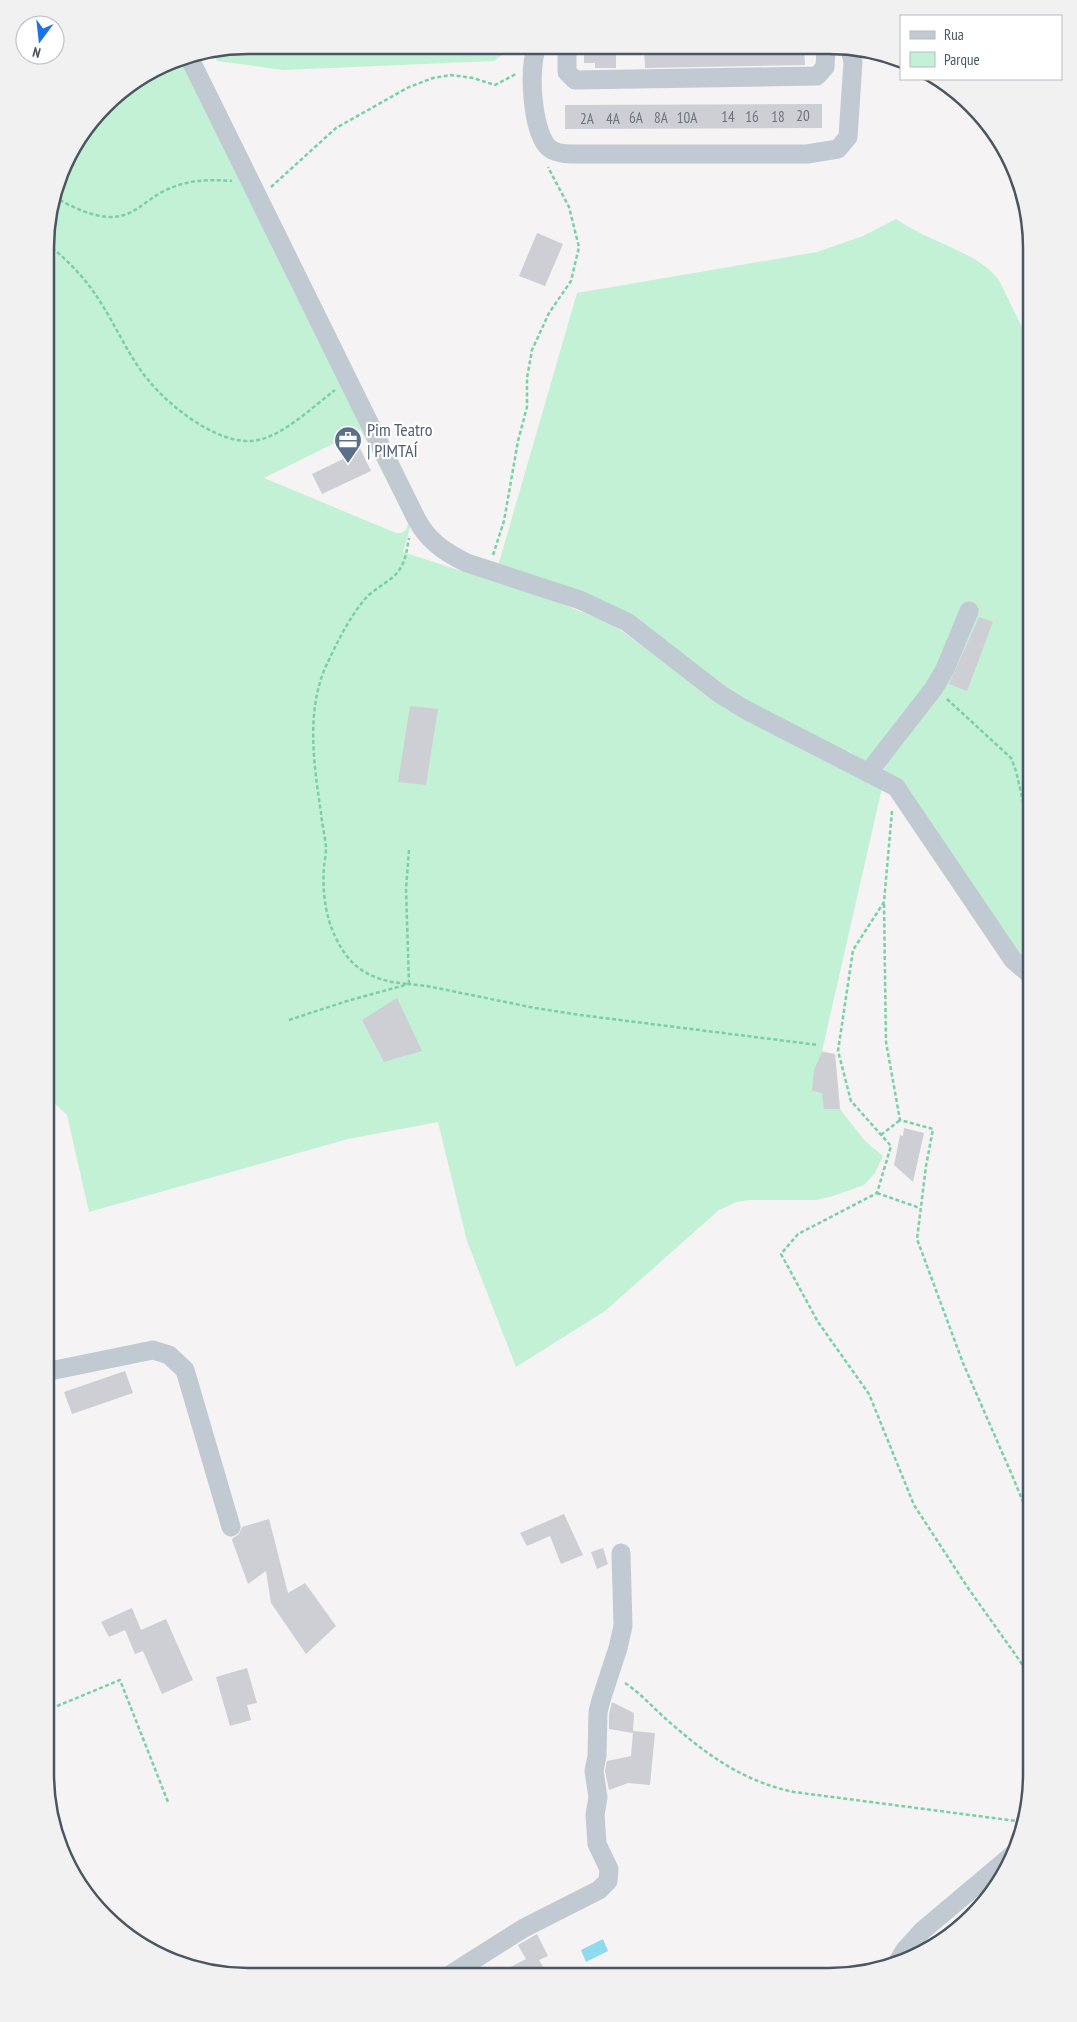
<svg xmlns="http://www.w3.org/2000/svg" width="1077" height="2022" font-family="'PT Sans Narrow',sans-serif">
<rect width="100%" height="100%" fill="#f5f3f3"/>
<path fill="#c3f1d5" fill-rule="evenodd" d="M248 45 513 47 494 61 283 70 217 61 213 52Z
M183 58 411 524 403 552 557 602 612 624 703 690 882 788 822 1051 835 1054 840 1109 865 1141 883 1156 875 1173 864 1185 833 1196 816 1200H749L736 1202 719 1210 605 1311 516 1367 467 1241 438 1122 348 1139 89 1212 67 1115 46 1095 47 221 66 158 114 95 170 60ZM361 430 408 523 407 528 402 533H396L264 478Z
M896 219C904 224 912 229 920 233 947 247 980 256 999 280L1032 348V961L1017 953 911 792 883 772 884 766 868 763 848 751 843 753 781 721 689 664 498 566 577 293 817 252 863 236Z"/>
<path fill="#90daee" d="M603 1939 608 1951 586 1962 581 1950Z"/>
<path fill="#cdcfd5" d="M596 47H616V68H595V63H584V49H596Z
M644 47 804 48 805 65 645 68Z
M822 104V128L565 129V105Z
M537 233 563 244 545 286 519 276Z
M359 446 371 471 322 494 312 474 343 459 341 455Z
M979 617 993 622 967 691 949 684Z
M410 706 438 709 426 785 398 782Z
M397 998 422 1051 384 1062 362 1020Z
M822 1052 835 1054 840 1109H824L822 1093 812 1091 814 1070Z
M904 1128 924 1133 913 1182 894 1165 900 1135 903 1136Z
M125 1371 133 1393 72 1414 64 1392Z
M564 1514 583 1555 561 1564 550 1536 527 1546 520 1533Z
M269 1519 288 1593 305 1583 336 1626 306 1654 271 1603 266 1571 248 1584 232 1540 233 1538 239 1534 242 1527Z
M603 1548 608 1564 597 1569 591 1552Z
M132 1608 141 1630 166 1619 193 1680 162 1694 143 1651 135 1654 125 1630 109 1637 101 1622Z
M247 1668 257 1703 247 1705 251 1720 230 1726 216 1677Z
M612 1702 634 1713 633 1731 655 1733 650 1785 628 1783 609 1790 605 1771 607 1761 631 1756 633 1733 609 1729V1714Z
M537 1934 548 1956 539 1960 546 1972 537 1976H493L526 1959 518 1945Z"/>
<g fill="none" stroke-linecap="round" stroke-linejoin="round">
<path stroke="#7ad0a6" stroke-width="2.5" stroke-dasharray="4 2.5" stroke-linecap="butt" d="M271 187 336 128 409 87 433 78 451 75 473 78 495 85 516 74
M54 197C71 206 89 216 109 217 133 218 144 201 164 191 186 180 207 179 232 181
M47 244C68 260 87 280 101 303 117 328 129 357 149 381 171 408 225 451 262 439 287 432 314 406 335 390
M493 555 504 521 518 441 527 407V378L532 350 549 313 571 281 579 247 569 207 548 167
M947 699 1011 758 1016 771 1032 840
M892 811 884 902 853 950 838 1051 851 1101 891 1146 877 1193 798 1234 781 1254 818 1322 869 1394 914 1505 968 1588 1032 1678
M409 850 406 889 409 984C381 982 357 974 342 949 326 924 322 895 324 866 325 860 326 853 326 847 325 836 322 824 321 813 314 765 306 714 325 668 336 645 348 619 365 599 375 587 394 581 401 567 406 559 407 548 409 538
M884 904 886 1042 900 1120 933 1129 926 1166 917 1239 963 1363 1012 1475 1032 1524
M289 1020 347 1001 409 984 427 986 535 1008 580 1015 818 1045
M881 1135 900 1120
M877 1193 920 1208
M625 1683C643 1695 657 1712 674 1726 711 1758 746 1782 794 1792L1024 1822
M45 1711 120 1680 168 1802"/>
<path stroke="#c1cad2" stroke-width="19" d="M537 47C528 68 532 128 547 146 553 153 564 154 573 154H807L838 149 848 137 853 62 850 49
M567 47V72L575 80 817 76 825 67 826 49
M189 57 416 518C427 540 444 552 467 563L580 600 627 622 720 694 746 710 896 787 1013 960 1032 976
M868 773 934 688 945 669 969 611
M45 1372 153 1350 169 1355 185 1370 231 1527
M896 1965 905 1950 922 1931 1017 1851
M448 1976 524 1928 599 1890 608 1881 609 1869 597 1844 595 1815 598 1797 594 1771 597 1756 598 1712 601 1700 618 1648 623 1626 621 1553"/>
</g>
<defs>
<g id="office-pin" transform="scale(1.4375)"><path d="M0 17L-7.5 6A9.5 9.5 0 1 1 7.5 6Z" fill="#5c6f8a" stroke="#fff"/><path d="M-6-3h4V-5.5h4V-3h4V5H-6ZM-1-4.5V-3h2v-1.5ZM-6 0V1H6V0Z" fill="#fff"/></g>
</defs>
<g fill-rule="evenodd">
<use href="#office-pin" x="348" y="440"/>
</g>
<g text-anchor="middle" stroke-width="4.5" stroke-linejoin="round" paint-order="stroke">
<g font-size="15" fill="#6b747e">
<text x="803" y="121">20</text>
<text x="728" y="122">14</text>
<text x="752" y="122">16</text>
<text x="778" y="122">18</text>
<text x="636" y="123">6A</text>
<text x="661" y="123">8A</text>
<text x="687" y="123">10A</text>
<text x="587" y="124">2A</text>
<text x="613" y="124">4A</text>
</g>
<g font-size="18" fill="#4e5e75" stroke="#fff" text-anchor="start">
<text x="367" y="436">Pim Teatro<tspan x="367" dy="21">| PIMTAÍ</tspan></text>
</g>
</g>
<path d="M0 0H1077V2022H0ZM248 54H829A194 194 0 0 1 1023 248V1774A194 194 0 0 1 829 1968H248A194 194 0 0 1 54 1774V248A194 194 0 0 1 248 54Z" fill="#f1f1f2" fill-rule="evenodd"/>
<path fill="none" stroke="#4a5661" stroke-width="2.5" d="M248 54H829A194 194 0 0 1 1023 248V1774A194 194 0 0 1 829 1968H248A194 194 0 0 1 54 1774V248A194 194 0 0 1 248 54Z"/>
<rect x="900" y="15" width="162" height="65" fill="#ffffff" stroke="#b7bbc0"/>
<rect x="910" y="31" width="25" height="8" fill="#c1cad2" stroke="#b7bbc0"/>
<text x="944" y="40" font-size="15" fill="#4a5661">Rua</text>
<rect x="910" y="52" width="25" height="15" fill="#c3f1d5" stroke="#b7bbc0"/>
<text x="944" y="65" font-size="15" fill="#4a5661">Parque</text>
<g transform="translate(40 40) rotate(195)"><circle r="24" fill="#ffffff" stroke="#b7bbc0"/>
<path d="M0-4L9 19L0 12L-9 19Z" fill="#1a73e8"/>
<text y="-8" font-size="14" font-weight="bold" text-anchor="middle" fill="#4a5661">N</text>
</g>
</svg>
